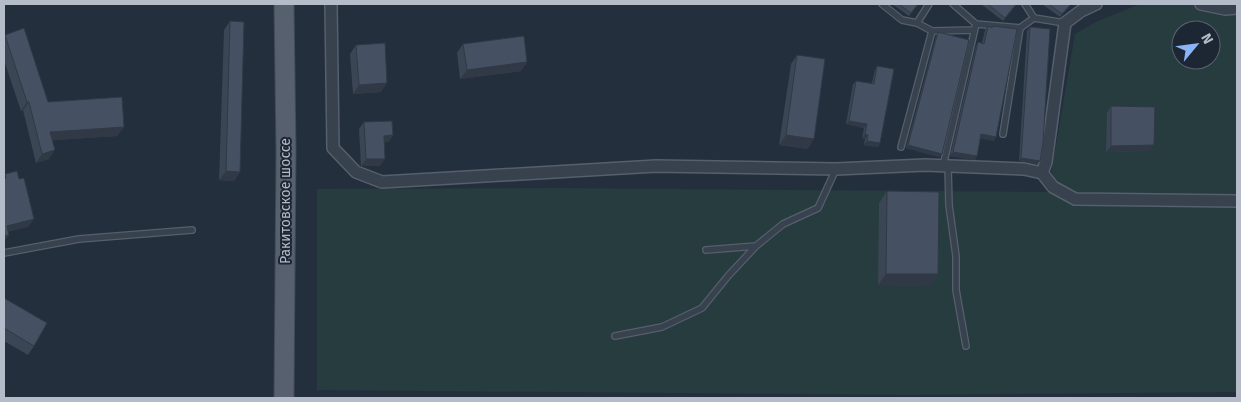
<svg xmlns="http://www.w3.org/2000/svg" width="1241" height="402" font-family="'Fira Sans',sans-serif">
<rect width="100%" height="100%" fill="#242f3e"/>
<path fill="#263c3f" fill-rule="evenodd" d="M1140 4H1237V392L908 395 317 390V189L556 188 1048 192 1075 34 1098 21ZM1181 30H1211V60H1181Z"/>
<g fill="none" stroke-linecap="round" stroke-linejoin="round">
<g stroke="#565f6c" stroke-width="8">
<path id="lane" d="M882 4 902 20 917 23
M929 4 917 23 932 31 974 30
M953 4 976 24
M1025 4 1034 18
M1003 134 1020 28
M901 147 932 31
M943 166 976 24 1020 28 1034 18 1065 23
M948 166 949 205 956 256V290L966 346
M706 250 756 246 783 224 818 208 836 169
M4 253 79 239 192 230
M615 336 662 327 702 308 728 276 756 246"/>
</g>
<g stroke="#565f6c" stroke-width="14">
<path id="street" d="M331 4 333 148 356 172 382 182 656 166 836 169 925 165 1024 169 1042 173 1046 162 1065 23 1081 11 1096 4
M1201 4 1225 9 1237 8
M1042 173 1053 187 1075 199 1237 201"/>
</g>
<g stroke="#414a57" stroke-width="21">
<path id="primary" d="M284 4 286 150 284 398"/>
</g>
<use href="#lane" stroke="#38414e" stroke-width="5.5"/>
<use href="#street" stroke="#38414e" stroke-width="11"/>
<use href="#primary" stroke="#56606e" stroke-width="19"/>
</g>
<path fill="#3b4654" d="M892 4H918L909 16Z
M981 4H1017L1003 21Z
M1042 4H1071L1060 17Z
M230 21 240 172 234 181 219 180 224 30Z
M988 26 996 137 994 141 980 138 975 160 950 156 976 46 978 42 982 43 985 30Z
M1030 27 1040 161 1037 164 1019 161 1027 31Z
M938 32 942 154 939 157 906 148 936 36Z
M5 35 48 102 124 127 117 136 52 140 49 159 36 163 23 110 21 111 4 60V36Z
M463 44 527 62 521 71 460 79 457 53Z
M356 45 381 92 353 94 350 54Z
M797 55 808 149 779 145 791 64Z
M877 66 880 143 878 147 864 145 865 139 862 138 864 128 846 124 853 84 856 81 872 83 875 70Z
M1111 106 1150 151 1106 152 1107 113Z
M364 122 393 135 389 142H384L380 166H361L359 129Z
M887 191 938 274 930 286 878 285 879 203Z
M4 298 34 346 28 355 4 341Z"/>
<path fill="#303945" d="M527 62 521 71 460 79 467 70Z
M387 83 381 92 353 94 359 85Z
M27 102H29L23 110 21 111Z
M849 121 867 124 864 128 846 124Z
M124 127 117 136 44 141 50 132Z
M865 134 868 135 865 139 862 138Z
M981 134 996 137 994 141 978 138Z
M393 135 389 142H380L384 136Z
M786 135 814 139 808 149 779 145Z
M867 141 880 143 878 147 864 145Z
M908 145 942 154 939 157 906 148Z
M1154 145 1150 151 1106 152 1111 146Z
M55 150 49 159 36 163 42 154Z
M953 152 977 156 975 160 950 156Z
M1021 158 1040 161 1037 164 1019 161Z
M366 159H385L380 166H361Z
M226 171 240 172 234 181 219 180Z
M34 219 28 227 4 233 7 226Z
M9 235 4 242V236Z
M886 274H938L930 286 878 285Z"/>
<path fill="#455162" stroke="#303945" d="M899 4H918L911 13Z
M988 4H1016L1005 18Z
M1049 4H1071L1062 14Z
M230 21 244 22 240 172 226 171Z
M988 26 992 28 993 26 1017 29 996 137 981 134 977 156 953 152 978 42 984 44Z
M1030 27 1050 29 1043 142 1040 161 1021 158Z
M24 28 48 102 122 97 124 127 50 132 55 150 42 154 29 102H27L5 35Z
M938 32 969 40 942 154 908 145Z
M524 36 527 62 467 70 463 44Z
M385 43 387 83 359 85 356 45Z
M797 55 825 59 814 139 786 135Z
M877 66 894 69 880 143 867 141 868 135 865 134 867 124 849 121 856 81 874 84Z
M1111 106 1155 107 1154 145 1111 146Z
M392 121 393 135 384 136 385 159H366L364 122Z
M17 171 19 179 24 178 34 219 7 226 9 235 4 236V179L6 178 5 174Z
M887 191 939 192 938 274H886Z
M4 298 47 323 34 346 4 328Z"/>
<g text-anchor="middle" stroke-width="4" stroke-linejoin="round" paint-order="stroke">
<g font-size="14" fill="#b4bcc9" stroke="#1d2633">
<text transform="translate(285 201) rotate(-90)" y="5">Ракитовское шоссе</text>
</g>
</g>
<rect width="1241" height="402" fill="none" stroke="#b4bcc9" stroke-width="10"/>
<g transform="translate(1196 45) rotate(61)"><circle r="24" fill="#1d2633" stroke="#59626f"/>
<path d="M0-4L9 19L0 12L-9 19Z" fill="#8ab4f8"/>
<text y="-8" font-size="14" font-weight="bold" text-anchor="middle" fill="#b4bcc9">N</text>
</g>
</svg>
